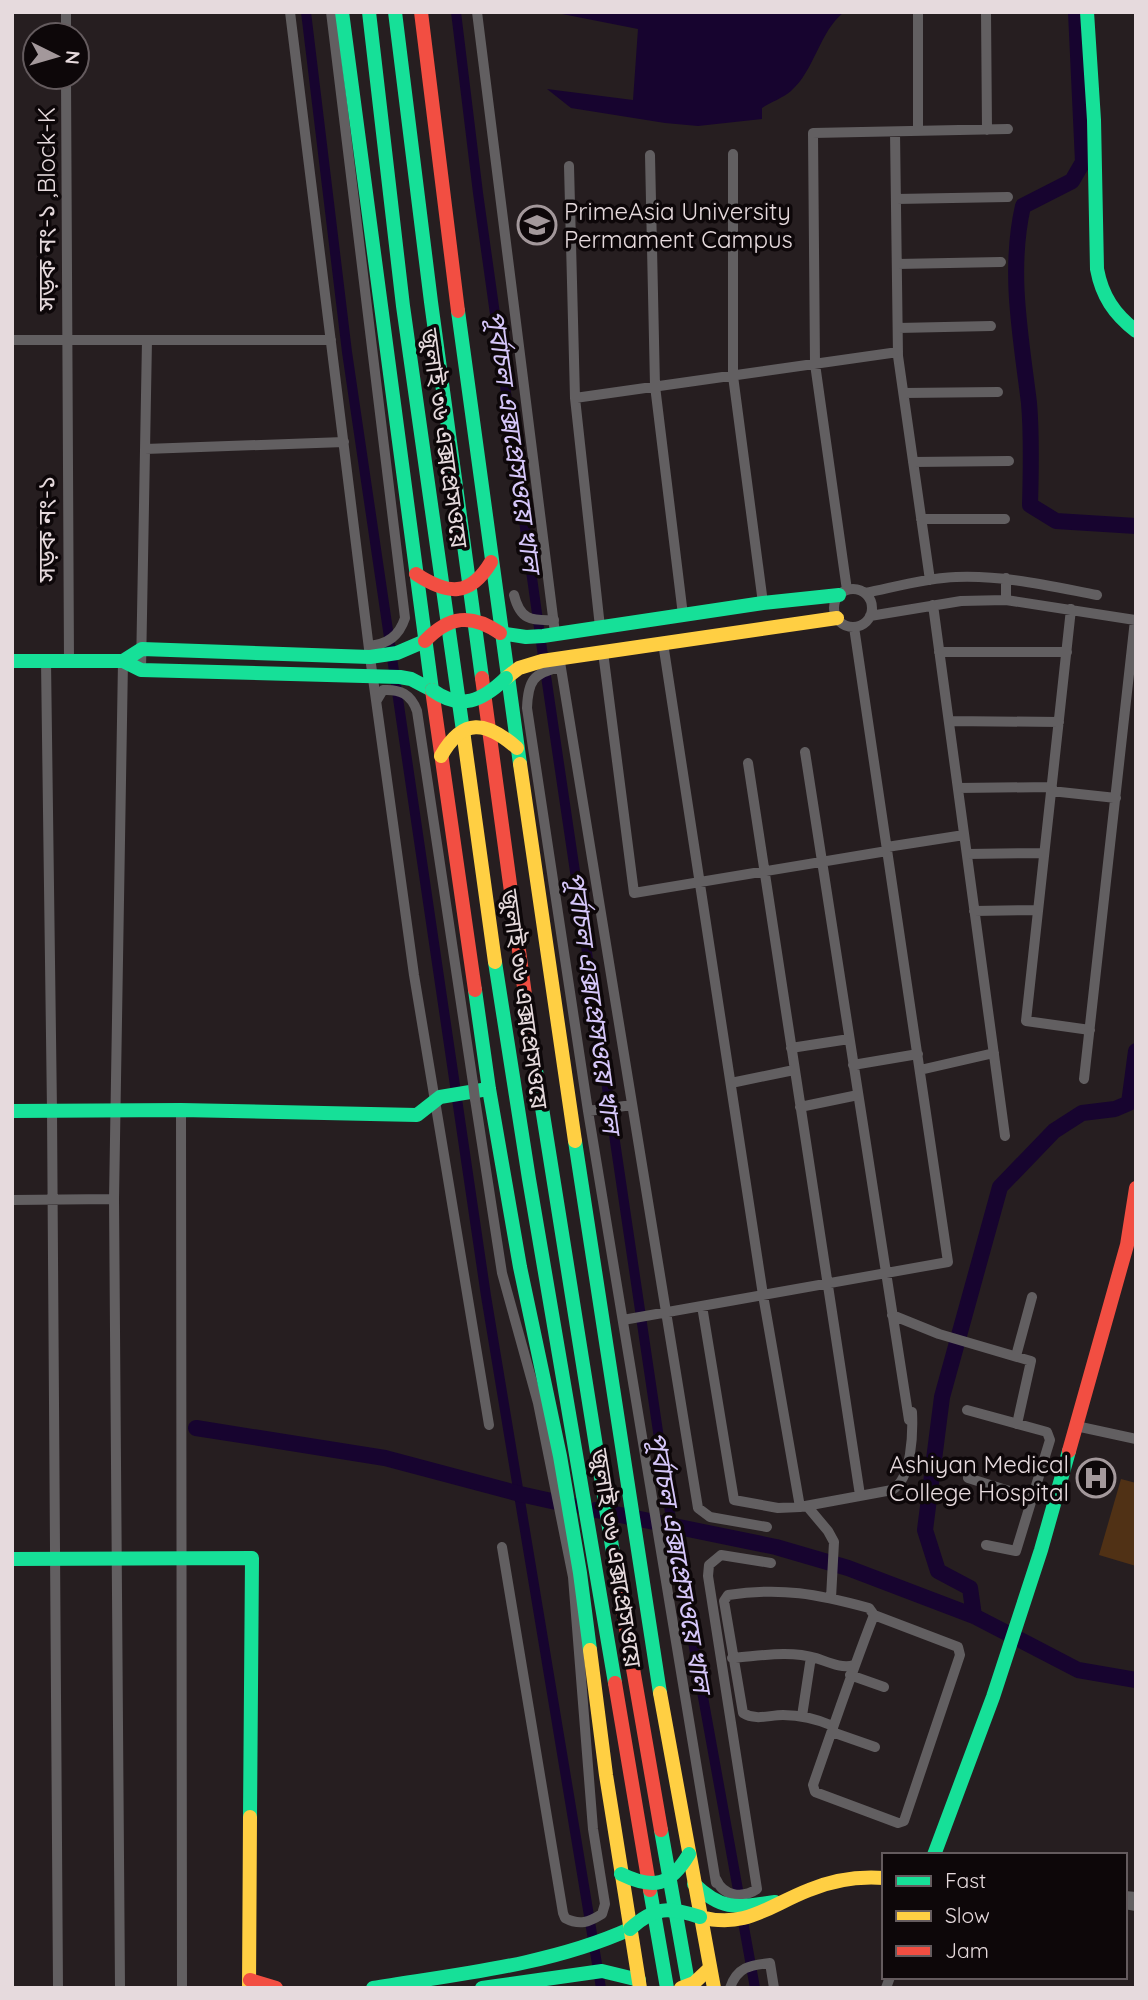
<svg xmlns="http://www.w3.org/2000/svg" width="1148" height="2000" viewBox="0 0 1148 2000" font-family="Quicksand,'Noto Sans Bengali',sans-serif">
  <rect width="100%" height="100%" fill="#261e20"/>
  <!-- green -->
  <path fill="#503115" d="M1121,1479l15,4v83l-37,-11z"/>
  <!-- water -->
  <path fill="#17042f" d="M552,12h292c-25,20 -29,58 -53,79 -8,7 -20,11 -29,17v11l-64,7 -33,-3 -94,-15 -24,-19 86,11 5,-71z"/>
  <g fill="none" stroke-linecap="round" stroke-linejoin="round">
    <!-- canal -->
    <path stroke="#17042f" stroke-width="10" d="M306,12l41,340 139,944 115,692
      M456,12l22,181 64,456 130,877 68,375
      M742,1916l13,72"/>
    <!-- river -->
    <path stroke="#17042f" stroke-width="16" d="M1076,12l7,150 -11,19 -49,25c-15,66 -2,131 6,197 3,34 2,68 1,102l26,16 80,5
      M196,1428l189,30 135,36 54,12
      M596,1510l180,37 72,21 126,48 104,54 58,10
      M974,1616l-4,-28 -32,-17 -13,-41 17,-133 58,-210 54,-56 28,-18 33,-4 14,-6 7,-52"/>
    <!-- street -->
    <path stroke="#625f61" stroke-width="10" d="M66,12v23
      M290,12l80,645 44,318 75,450
      M331,12l74,606c-6,18 -17,26 -36,28
      M477,12l78,621
      M918,12v119
      M986,12l1,118
      M66,77l3,584
      M895,132l3,224 32,224
      M733,154v222l30,227
      M650,155l5,231 28,229
      M569,166l6,232 25,229
      M896,199l112,-2
      M897,264l104,-2
      M898,328l93,-2
      M12,340h319
      M904,393l94,-1
      M575,398l323,-46
      M145,449l199,-7
      M913,462l96,-1
      M921,519h84
      M834 608a19 19 0 1 1 38 0a19 19 0 1 1-38 0Z
      M847,590l-32,-226 -2,-231 195,-4
      M865,593c30,-6 61,-15 91,-16 48,-2 94,9 141,18
      M1006,600v-22
      M933,605l72,531
      M1071,609l-45,412 64,9
      M870,616l91,-15 45,-1 129,20 -51,459
      M663,643l100,652 37,212
      M603,652l31,241 253,-42
      M939,652h128
      M46,661l6,450 6,877
      M560,662l138,846 12,9 57,10
      M560,667c-27,6 -32,14 -33,41l61,403 128,772
      M141,670l6,-330
      M377,700l6,-10c17,-1 28,4 34,21l56,372
      M949,721l110,1
      M805,752l104,668
      M748,763l112,732
      M958,788l94,-1
      M1051,791l65,7
      M887,847l77,-12
      M967,854l77,-1
      M974,911l64,-1
      M791,1048l58,-9
      M853,1065l65,-11
      M920,1070l74,-17
      M731,1083l63,-13
      M475,1099l27,174 36,130 35,174 20,252 12,75 -3,10c-13,8 -22,12 -37,4l-2,-5 -61,-366
      M800,1107l58,-12
      M181,1110l1,878
      M588,1111l44,-6
      M12,1200l102,-1
      M702,1306l32,194 44,8 22,-1 92,-17c20,-11 21,-57 20,-78
      M892,1315l47,19 92,27 -14,63
      M623,1320l325,-58 -94,-635
      M1016,1356l16,-59
      M967,1410l80,22 3,8 -34,111 -30,-6
      M1076,1426l60,13
      M968,1478l64,20
      M807,1506l21,25 6,11 -3,56
      M732,1658c28,-2 57,-8 84,0 12,4 26,11 38,7
      M850,1675l34,12
      M802,1716l9,-59
      M833,1726c-16,-7 -32,-11 -50,-11 -14,0 -27,6 -40,-2l-19,-112 4,-6c54,-8 89,-1 141,13l5,7 84,32 2,8 -56,166 -6,2 -83,-31 -2,-7c20,-57 39,-114 61,-170
      M832,1732l43,15
      M716,1879c7,17 26,20 41,10l-49,-313 1,-11 12,-10 50,8
      M1125,1896l11,1
      M1125,1904l11,2
      M120,1988l-6,-789 9,-538
      M730,1988c7,-21 20,-23 40,-25l4,25
      M886,1988l4,-11"/>
    <!-- fast -->
    <path stroke="#16e098" stroke-width="14" d="M342,12l90,678
      M369,12l34,294 61,432
      M395,12l36,290 51,376
      M1087,12l7,108 3,149c5,27 17,45 39,62
      M458,311l62,453
      M500,633l26,4 17,-1 220,-33 76,-8
      M12,661h111l18,9 259,7 11,2 21,11
      M123,661l19,-12 228,8 27,-4 28,-12
      M495,962l34,217 86,504
      M475,990l14,99 31,178 40,189 20,117 10,77
      M531,1039l83,520
      M12,1111l169,-1 236,5 23,-18 48,-8
      M575,1141l85,552
      M12,1559l240,-1 -2,259
      M661,1830l28,158
      M934,1855l59,-158 48,-147 28,-99
      M694,1884c29,28 44,23 81,18
      M650,1890l17,98
      M373,1988c86,-14 177,-23 257,-59
      M482,1988l120,-17 37,9"/>
    <!-- slow -->
    <path stroke="#ffcf43" stroke-width="14" d="M506,678l13,-10 23,-7 295,-43
      M464,738l31,224
      M520,764l55,377
      M590,1650l16,125 34,213
      M660,1693l54,295
      M700,1917c46,12 68,-11 109,-27 24,-10 49,-14 75,-12
      M249,1988l1,-171"/>
    <!-- jam -->
    <path stroke="#f24e42" stroke-width="14" d="M421,12l37,299
      M482,678l49,361
      M432,690l43,300
      M1069,1451l58,-206 9,-57
      M614,1559l47,271
      M615,1683l35,207
      M250,1980l26,8"/>
    <!-- street-bridge -->
    <path stroke="#625f61" stroke-width="10" d="M514,595c6,24 16,26 40,25
      M473,1083l2,16"/>
    <!-- fast-bridge -->
    <path stroke="#16e098" stroke-width="14" d="M432,690c29,21 50,11 74,-12
      M621,1874c33,16 49,12 68,-20
      M630,1929c25,-23 39,-22 70,-12"/>
    <!-- slow-bridge -->
    <path stroke="#ffcf43" stroke-width="14" d="M441,756c22,-39 45,-35 76,-8
      M681,1988l13,-5 16,-15"/>
    <!-- jam-bridge -->
    <path stroke="#f24e42" stroke-width="14" d="M416,574c32,21 54,23 75,-12
      M425,641c24,-25 46,-28 75,-8"/>
  </g>
  <!-- icons -->
  <defs>
    <symbol id="university-ring" viewBox="-11 -11 22 22"><circle r="9.5" fill="#0d0709" stroke="#a3989b" stroke-width="1.5"/><path d="M0-5L7-2L0 1L-7-2ZM-4 1L0 2.5L4 1V4Q0 6-4 4Z" fill="#a3989b"/></symbol>
    <symbol id="hospital-ring" viewBox="-11 -11 22 22"><circle r="9.5" fill="#0d0709" stroke="#a3989b" stroke-width="1.5"/><path d="M-5-5h3v3.5h4V-5h3V5h-3V1.5h-4V5h-3Z" fill="#a3989b"/></symbol>
  </defs>
  <g fill-rule="evenodd">
    <use href="#university-ring" x="515" y="203" width="44" height="44"/>
    <use href="#hospital-ring" x="1074" y="1456" width="44" height="44"/>
  </g>
  <g text-anchor="middle" dominant-baseline="central" stroke-width="7" stroke-linejoin="round" paint-order="stroke">
    <!-- street labels -->
    <g font-size="24" fill="#e6dadd" stroke="#0d0709">
      <text transform="translate(46 209) rotate(-90)">সড়ক নং-১ ,Block-K</text>
      <text transform="translate(445 438) rotate(82)">জুলাই ৩৬ এক্সপ্রেসওয়ে</text>
      <text transform="translate(46 529) rotate(-90)">সড়ক নং-১</text>
      <text transform="translate(525 999) rotate(82)">জুলাই ৩৬ এক্সপ্রেসওয়ে</text>
      <text transform="translate(617 1558) rotate(81)">জুলাই ৩৬ এক্সপ্রেসওয়ে</text>
    </g>
    <!-- poi labels -->
    <g font-size="24" fill="#e6dadd" stroke="#0d0709" text-anchor="start">
      <text x="564" y="211">PrimeAsia University<tspan x="564" dy="28">Permament Campus</tspan></text>
      <text x="1069" y="1464" text-anchor="end">Ashiyan Medical<tspan x="1069" dy="28">College Hospital</tspan></text>
    </g>
    <!-- water labels -->
    <g font-size="26" font-style="italic" fill="#d6c7fa" stroke="#0d0709">
      <text transform="translate(514 441) rotate(82)">পূর্বাচল এক্সপ্রেসওয়ে খাল</text>
      <text transform="translate(594 1002) rotate(82)">পূর্বাচল এক্সপ্রেসওয়ে খাল</text>
      <text transform="translate(680 1562) rotate(80)">পূর্বাচল এক্সপ্রেসওয়ে খাল</text>
    </g>
  </g>
  <!-- border -->
  <rect width="1148" height="2000" fill="none" stroke="#e6dadd" stroke-width="28"/>
  <!-- legend -->
  <rect x="882" y="1853" width="245" height="126" fill="#0d0709" stroke="#645b5e" stroke-width="2"/>
  <rect x="896" y="1876" width="35" height="10" fill="#16e098" stroke="#645b5e" stroke-width="2"/>
  <text x="945" y="1888" font-size="21" fill="#e6dadd">Fast</text>
  <rect x="896" y="1911" width="35" height="10" fill="#ffcf43" stroke="#645b5e" stroke-width="2"/>
  <text x="945" y="1923" font-size="21" fill="#e6dadd">Slow</text>
  <rect x="896" y="1946" width="35" height="10" fill="#f24e42" stroke="#645b5e" stroke-width="2"/>
  <text x="945" y="1958" font-size="21" fill="#e6dadd">Jam</text>
  <!-- north arrow -->
  <g transform="translate(56 56) rotate(95)"><circle r="33" fill="#0d0709" stroke="#645b5e" stroke-width="2"/>
  <path d="M0-5L12 26L0 18L-12 26Z" fill="#a3989b"/>
  <text y="-10" font-size="19" font-weight="bold" text-anchor="middle" fill="#e6dadd">N</text>
  </g>
</svg>
